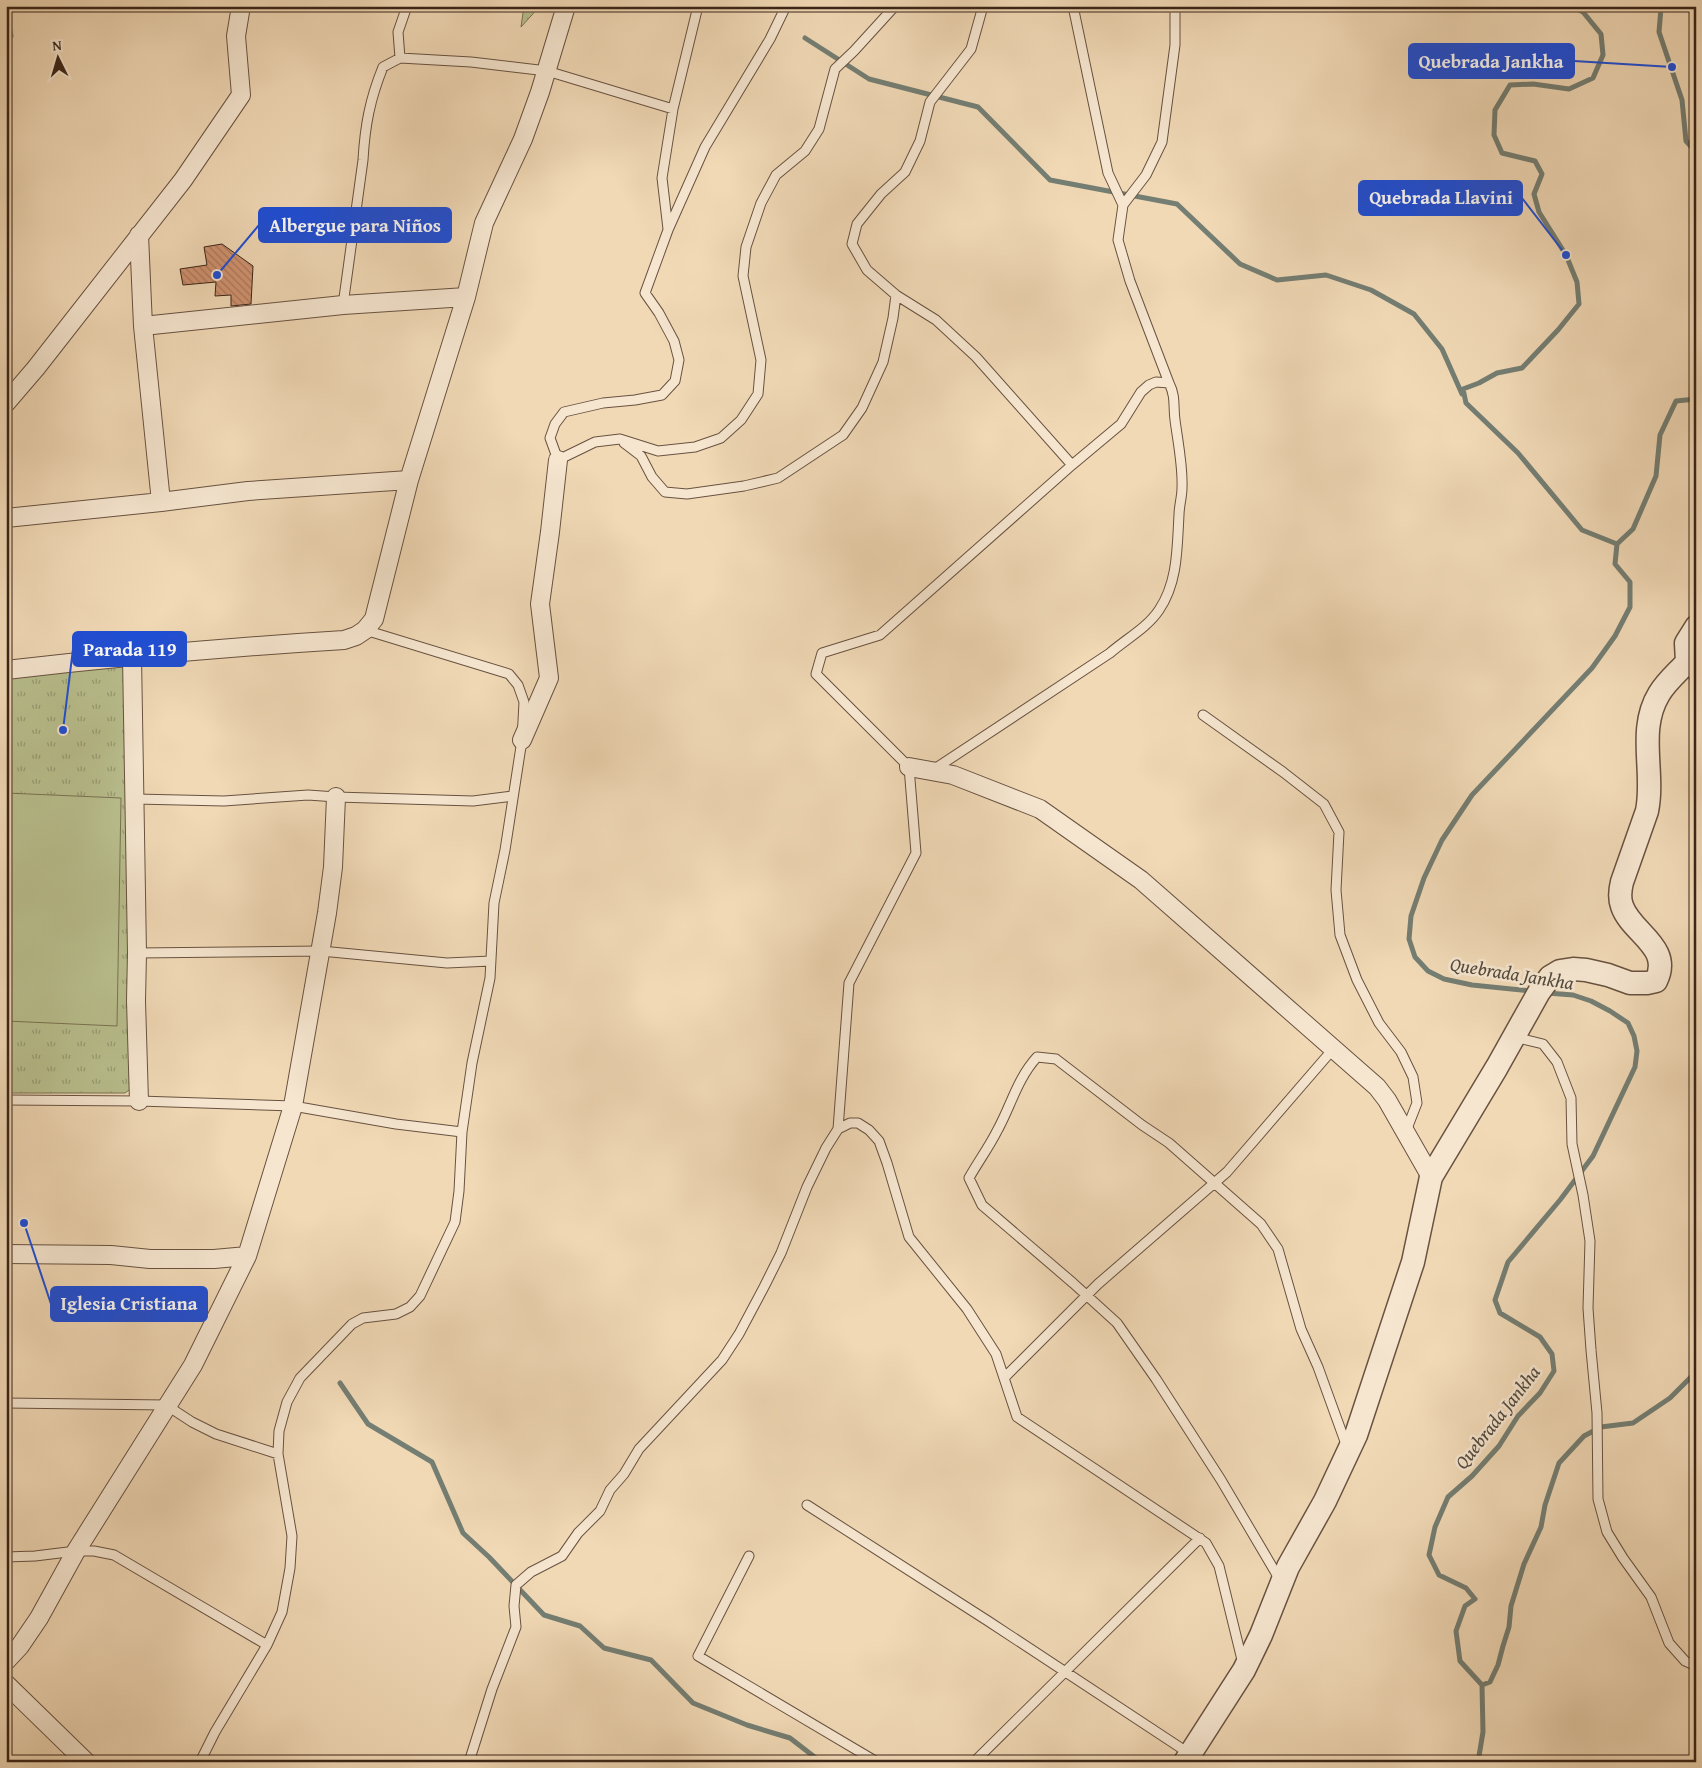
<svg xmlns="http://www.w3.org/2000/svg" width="1702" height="1768" viewBox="0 0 1702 1768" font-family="'Gentium Book Plus',serif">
  <defs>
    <pattern id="grass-tufts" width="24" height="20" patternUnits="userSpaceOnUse" patternTransform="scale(1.25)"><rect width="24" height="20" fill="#b9bf8e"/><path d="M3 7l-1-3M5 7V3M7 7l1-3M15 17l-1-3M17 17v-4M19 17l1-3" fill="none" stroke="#979b73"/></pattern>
    <pattern id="building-back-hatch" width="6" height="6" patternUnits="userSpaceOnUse" patternTransform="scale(1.25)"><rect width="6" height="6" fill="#d19371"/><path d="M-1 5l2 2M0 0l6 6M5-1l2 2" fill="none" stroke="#ab785c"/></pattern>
  </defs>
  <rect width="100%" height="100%" fill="#f1d9b6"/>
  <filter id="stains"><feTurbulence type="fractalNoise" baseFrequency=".004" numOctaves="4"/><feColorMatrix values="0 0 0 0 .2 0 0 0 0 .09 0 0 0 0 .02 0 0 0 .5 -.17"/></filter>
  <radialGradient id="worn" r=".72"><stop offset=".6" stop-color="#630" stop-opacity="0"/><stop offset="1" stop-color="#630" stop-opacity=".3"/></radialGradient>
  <!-- grass -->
  <path fill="url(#grass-tufts)" stroke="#7a7253" d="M524,6h16l-19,21z
    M118,663l7,4 7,421 -7,5h-119v-417z"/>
  <!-- pitch -->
  <path fill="#b9bf8e" stroke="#7a7253" d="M6,793l115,5 -4,228 -111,-5z"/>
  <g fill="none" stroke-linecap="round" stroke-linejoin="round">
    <!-- stream -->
    <path stroke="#747e73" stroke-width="5" d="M1571,6l12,6 18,22 2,21 -10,23 -24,11 -36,-5 -23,1 -15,25 -1,25 8,18 33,8 7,13 -8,20 5,18 27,43 11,27 2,22 -21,26 -36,38 -25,5 -18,10 -16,6 3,14 52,50 64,77 35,14
      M1663,6l-2,2 -2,24 23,68 4,41 10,11
      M6,7l5,29
      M805,38l64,41 109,28 72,73 127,24 63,60 37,16 49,-5 45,15 43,24 28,35 20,45
      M1531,991l-59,-6 -28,-6 -16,-8 -13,-14 -6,-18 2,-23 13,-38 18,-38 30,-45 120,-127 23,-32 15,-29v-25l-15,-18 2,-20 16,-15 23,-53 4,-41 16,-34 20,-2
      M340,1383l28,41 64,38 31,71 26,24 55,58 36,11 24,22 47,12 42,43 54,22 43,13 31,24
      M1482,1685l8,-3 8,-17 5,-19 6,-19 2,-21 13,-42 17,-37 4,-22 14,-42 25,-27 17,-9 32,-4 37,-25 26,-26
      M1478,1762l5,-30 -1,-47 -22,-24 -4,-30 9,-25 10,-7 -9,-11 -27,-13 -10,-20 6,-28 13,-30 24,-21 27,-30 19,-30 22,-23 14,-22 -2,-17 -12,-17 -40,-24 -5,-13 13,-38 52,-62 33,-44 42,-89 2,-16 -3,-15 -6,-13 -18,-12 -19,-10 -18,-6 -26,-2"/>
  </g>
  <!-- building -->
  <path fill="url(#building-back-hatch)" stroke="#3a2518" d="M222,244l31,22 -2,38 -20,2v-11l-16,1 1,-14 -33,3 -3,-16 27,-4 -3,-18z"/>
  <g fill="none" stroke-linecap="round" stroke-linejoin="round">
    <defs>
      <path id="service" d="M786,6l-16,33 -65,108 -37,83 -23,63 14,20 15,28 5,19 -4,21 -13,14 -27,5 -32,3 -39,9 -9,12 -5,14 8,22 37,-18 25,-3 38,12 37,-4 26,-9 20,-18 17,-26 3,-34 -18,-84 3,-29 15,-44 15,-28 29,-24 14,-22 16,-60 19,-18 41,-45
        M983,6l-12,43 -41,53 -10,39 -15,31 -24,22 -24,30 -5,20 15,26 29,25 40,25 40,37 96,108
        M1073,6l35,167 15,32
        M400,58l-2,-26 9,-26
        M668,229l-6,-51 11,-69 25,-103
        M343,305l20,-145c2,-35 7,-61 20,-93l17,-9 71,4 76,9 126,38
        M1169,383l-39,-102 -12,-41 5,-35 23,-30 16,-33 13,-97v-39
        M624,443l17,13 11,21 13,15 22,2 57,-8 34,-8 65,-43 19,-27 21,-46 10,-44 3,-23
        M1687,662l9,19
        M1203,715l80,57 41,32 15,28 -3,58 4,45 17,45 22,43 22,29 12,25 4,26 -11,28
        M135,799l89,2 84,-6 28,2 137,4 40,-5
        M137,953l184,-2 126,12 44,-2
        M1514,1037l29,7 14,18 14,36 1,46 11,51 7,46 -2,67 3,42 6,63 1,86 9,33 16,26 28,39 18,46 16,18 11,5
        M6,1100l133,1 154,5 103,18 66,8
        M838,1129l11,-146 67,-130 -7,-86 -93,-93 6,-21 58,-18 192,-170 49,-41 20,-32 8,-7 7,-3 13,1c7,14 4,23 6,37 3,23 8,46 7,68 0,9 -3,18 -3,27 -2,33 -1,67 -20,95 -12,18 -33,29 -49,43l-177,117
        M1004,1378l94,-94 129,-112 107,-124
        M6,1403l160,2 26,17 24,12 62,20
        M807,1505l181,116 202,133
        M749,1556l-51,100 179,106
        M6,1557l29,-1 41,-5h18l20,4 153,90
        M1280,1580l-59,-100 -65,-101 -39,-56 -44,-40 -91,-78 -13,-27c9,-16 20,-31 28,-47 14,-25 20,-52 40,-74l19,2 86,66 27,18 92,81 17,25 23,80 17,38 29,80
        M200,1762l15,-30 52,-87 15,-33 8,-44 2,-32 -14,-82 1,-23 8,-29 13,-24 52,-54 11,-6 33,-4 14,-7 10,-11 35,-74 4,-31 3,-59 10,-69 18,-85 4,-75 11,-53 17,-110 2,-38 -6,-17 -9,-11 -144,-44
        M469,1762l23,-73 24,-62 -2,-21 2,-21 15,-13 31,-16 16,-23 22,-22 10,-21 14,-16 15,-25 83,-89 17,-26 25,-47 17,-34 26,-66 19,-39 12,-19 12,-6h8l11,7 10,11 8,22 22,74 58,72 29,45 21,63 189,126 13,23 24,98
        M974,1762l226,-224"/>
      <path id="minor" d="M139,235l4,91 18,176
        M143,326l200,-21 123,-8
        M6,403l30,-35 147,-188 58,-85 -5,-59 5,-30
        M6,518l155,-16 87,-11 161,-11
        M132,656l5,297 -1,48 3,100
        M6,670c113,-13 225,-23 338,-30l12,-4 9,-6 9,-11 35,-139 57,-183 18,-74 39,-84 17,-47 26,-86
        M522,740l27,-62 -9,-74 10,-72 8,-72
        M909,767l44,8 87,34 101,71 236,207 10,13 44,77
        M6,1254l105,1 39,4h64l33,-3
        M6,1661l14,-15 19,-28 37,-67 117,-186 54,-109 46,-150 34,-193 6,-46 3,-70
        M6,1684l80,78"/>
      <path id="tertiary" d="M1185,1762l59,-92 17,-35 27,-68 37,-66 31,-66 57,-173 18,-85 66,-110 42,-75 11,-15 10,-6 13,-2 13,1 22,5 22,8h17l9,-2c17,-34 -25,-48 -34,-75 -3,-8 -2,-16 0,-24l25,-71c8,-39 -10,-81 12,-117 7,-12 19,-22 28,-32l-1,-19 10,-16"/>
    </defs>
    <!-- service casing -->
    <use href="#service" stroke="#685240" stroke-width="11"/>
    <!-- minor casing -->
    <use href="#minor" stroke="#685240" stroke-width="20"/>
    <!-- tertiary casing -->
    <use href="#tertiary" stroke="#685240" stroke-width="25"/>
    <!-- service -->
    <use href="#service" stroke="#f6e6d0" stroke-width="9"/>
    <!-- minor -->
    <use href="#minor" stroke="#f6e6d0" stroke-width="18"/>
    <!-- tertiary -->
    <use href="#tertiary" stroke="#f6e6d0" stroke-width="22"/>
  </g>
  <g text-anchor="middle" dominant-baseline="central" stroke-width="5" stroke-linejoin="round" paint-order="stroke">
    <!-- water labels -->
    <g font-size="19" font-style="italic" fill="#524a3e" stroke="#f6e6d0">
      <text transform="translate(1512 973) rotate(9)">Quebrada Jankha</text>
      <text transform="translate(1497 1417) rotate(-52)">Quebrada Jankha</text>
    </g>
  </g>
  <!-- callouts -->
  <path fill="none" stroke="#1d4ed8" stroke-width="2" d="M1672 67L1574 61M1566 255L1522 198M217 275L259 225M63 730L73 649M24 1223L51 1304"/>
  <g fill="#1d4ed8" stroke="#f6e6d0" stroke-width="2">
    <circle cx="1672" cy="67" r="5"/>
    <circle cx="1566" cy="255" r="5"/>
    <circle cx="217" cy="275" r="5"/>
    <circle cx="63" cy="730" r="5"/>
    <circle cx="24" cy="1223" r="5"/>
  </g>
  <g fill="#1d4ed8" stroke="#1d4ed8" stroke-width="2">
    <rect x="1409" y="44" width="165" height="34" rx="5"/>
    <rect x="1359" y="181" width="163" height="34" rx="5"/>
    <rect x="259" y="208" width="192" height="34" rx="5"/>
    <rect x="73" y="632" width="113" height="34" rx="5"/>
    <rect x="51" y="1287" width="156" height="34" rx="5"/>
  </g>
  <g font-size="19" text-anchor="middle" font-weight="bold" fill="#fff">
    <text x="1491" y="68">Quebrada Jankha</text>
    <text x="1441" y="204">Quebrada Llavini</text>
    <text x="355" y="232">Albergue para Niños</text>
    <text x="130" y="656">Parada 119</text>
    <text x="129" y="1310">Iglesia Cristiana</text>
  </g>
  <!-- margin -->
  <rect width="1702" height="1768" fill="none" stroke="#f1d9b6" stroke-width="25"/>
  <rect x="8" y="8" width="1687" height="1753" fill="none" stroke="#3a2518" stroke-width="2.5"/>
  <rect x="12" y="12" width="1677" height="1743" fill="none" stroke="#3a2518"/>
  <!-- north arrow -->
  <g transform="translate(58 58) rotate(355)" stroke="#f6e6d0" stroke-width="4" paint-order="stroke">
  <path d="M0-4L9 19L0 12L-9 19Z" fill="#3a2518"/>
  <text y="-8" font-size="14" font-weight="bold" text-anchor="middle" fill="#3a2518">N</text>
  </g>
  <rect width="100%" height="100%" filter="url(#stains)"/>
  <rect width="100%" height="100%" fill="url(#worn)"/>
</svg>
